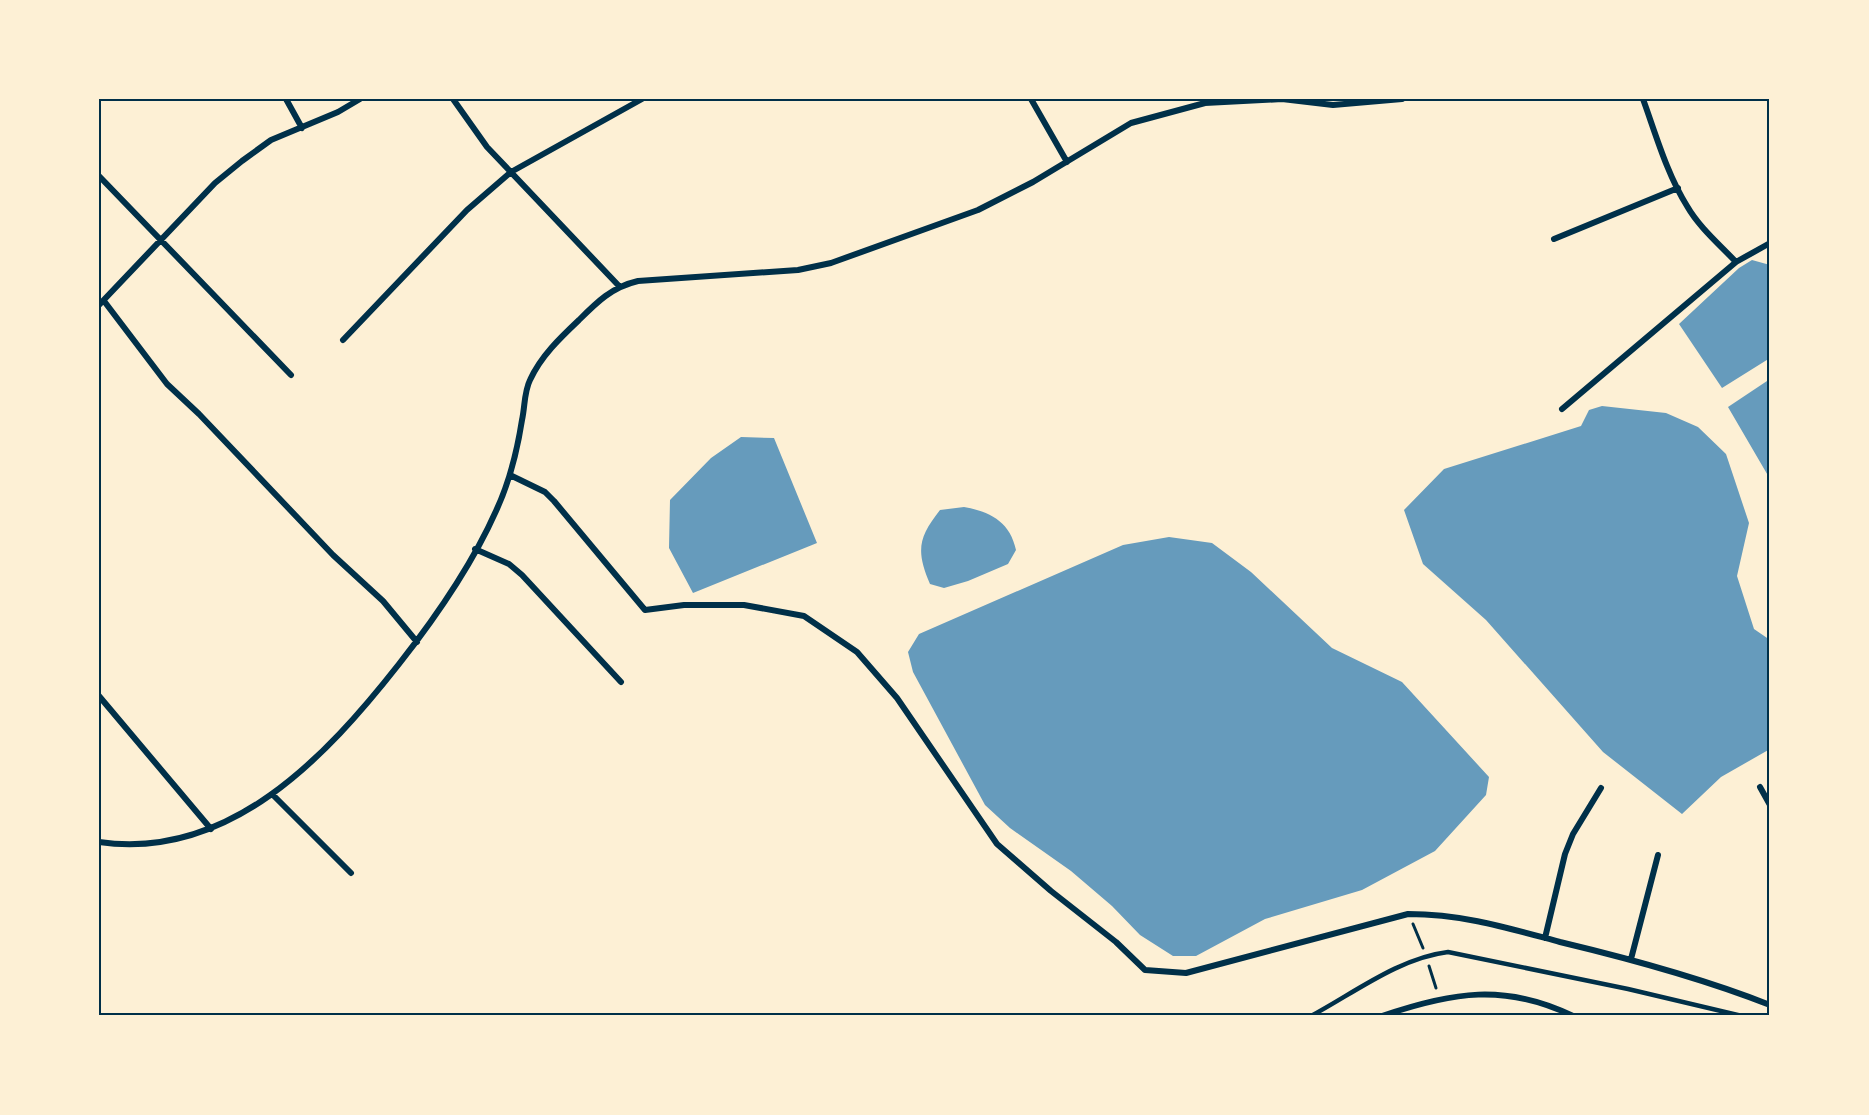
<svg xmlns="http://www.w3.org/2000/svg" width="1869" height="1115" viewBox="0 0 1869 1115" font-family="'Nunito Sans',sans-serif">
  <rect width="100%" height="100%" fill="#fdf0d5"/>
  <!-- water -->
  <path fill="#669bbc" d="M1752,260l18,5v93l-48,30 -43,-64 60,-56z
    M1770,379v100l-42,-72z
    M1602,406l64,7 32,14 28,27 23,69 -12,53 17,53 16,11v109l-49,28 -39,37 -79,-62 -117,-132 -63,-56 -19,-54 40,-41 137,-43 8,-16z
    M741,437l33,1 43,105 -124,50 -24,-45 1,-48 41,-42z
    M964,507c27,5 46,15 52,43l-8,14 -40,17 -24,7 -14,-4c-14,-33 -12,-46 10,-74z
    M1169,537l43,6 39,29 81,76 70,34 87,95 -3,18 -51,56 -73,39 -97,29 -69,37h-23l-33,-21 -28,-29 -41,-35 -61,-43 -25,-23 -72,-133 -5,-20 11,-18 204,-89z"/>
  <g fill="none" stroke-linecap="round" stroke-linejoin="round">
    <!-- path -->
    <path stroke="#003049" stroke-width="3" d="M1413,924l10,24
      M1429,966l7,22"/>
    <!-- service -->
    <path stroke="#003049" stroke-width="4.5" d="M1311,1016c43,-23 88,-58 137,-64l180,37 114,27"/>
    <!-- minor -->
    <path stroke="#003049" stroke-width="6" d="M286,99l16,29
      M453,99l34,48 132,139
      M1031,99l36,63
      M1643,99c13,36 24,75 44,107 12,21 32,38 49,56
      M99,176l192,199
      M1554,239l124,-51
      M104,301l63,83 32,30 134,141 50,46 34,41
      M99,305l116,-122 27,-22 29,-21 67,-28 22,-13
      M343,340l124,-130 44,-38 131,-73
      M1562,409l174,-147 34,-19
      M512,476l33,16 9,9 91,109 39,-5h60l60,11 53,36 40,46 100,146 54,47 65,51 29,28 41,3 222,-59c55,0 100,14 152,28 71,17 142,36 210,63
      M475,549l34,15 13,11 99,107
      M99,696l112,133
      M1760,787l10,18
      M272,794l79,79
      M99,842c130,19 227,-85 300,-178 37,-47 73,-99 97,-153 14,-30 21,-59 26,-91 3,-13 2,-28 8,-40 11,-24 30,-42 49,-60 18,-18 33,-33 59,-39l160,-11 33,-7 147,-53 55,-28 98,-59 74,-20 77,-4 51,6 69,-6
      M1545,938l20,-84 8,-20 28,-46
      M1631,959l27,-104
      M1382,1016c70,-24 123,-33 191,0
      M1573,1016h18"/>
  </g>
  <!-- border -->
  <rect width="1869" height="1115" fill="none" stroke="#fdf0d5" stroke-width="201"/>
  <rect x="100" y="100" width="1668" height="914" fill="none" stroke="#003049" stroke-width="2"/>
</svg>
